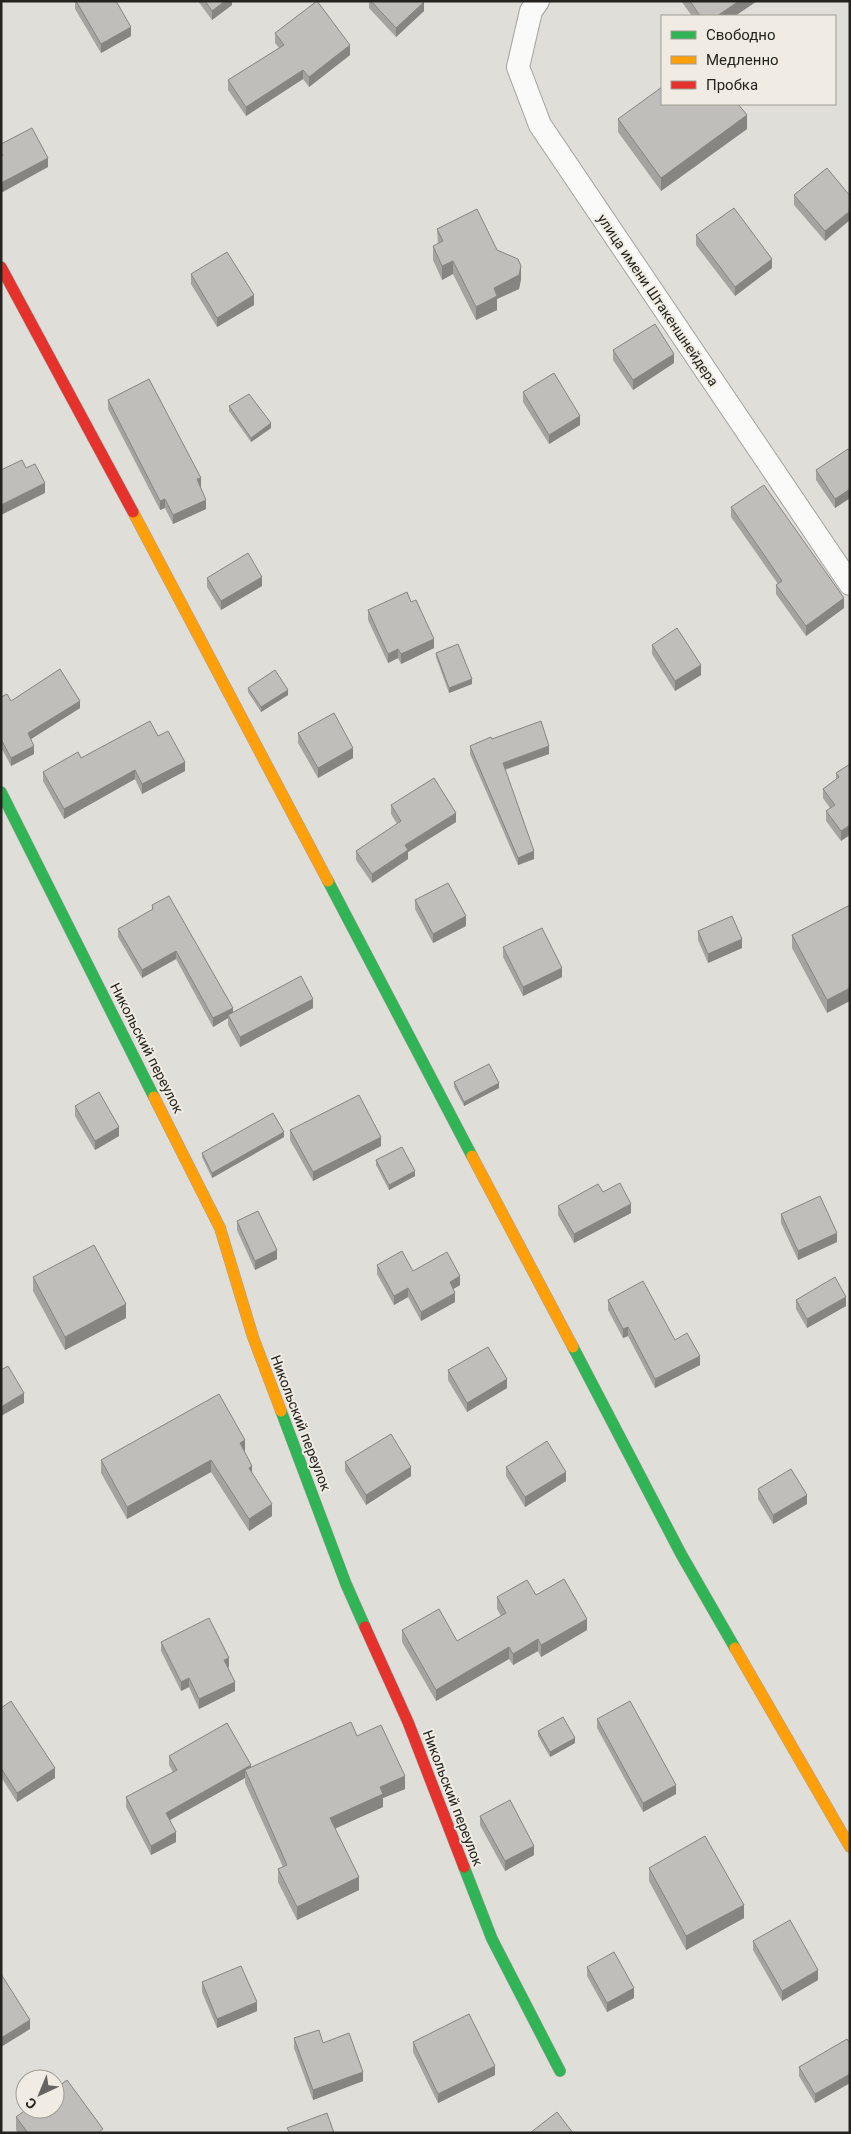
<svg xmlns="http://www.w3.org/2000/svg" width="851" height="2134" viewBox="0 0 851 2134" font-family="Roboto,sans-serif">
  <rect width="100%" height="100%" fill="#e0ded9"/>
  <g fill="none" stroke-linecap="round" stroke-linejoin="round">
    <defs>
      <path id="street" d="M538,1l-7,10 -13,56 22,58 310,459"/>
      <path id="fast" d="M1,792l153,305
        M328,881l144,275
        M573,1347l108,207 54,94
        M281,1411l65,173 19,43
        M464,1867l28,72 68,132"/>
      <path id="slow" d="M133,512l195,369
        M154,1097l66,131 33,109 28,74
        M472,1156l101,191
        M735,1648l115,199"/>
      <path id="jam" d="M1,267l132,245
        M365,1627l43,95 56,145"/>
    </defs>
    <!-- street casing -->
    <use href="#street" stroke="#a3a29e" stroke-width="24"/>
    <!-- fast casing -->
    <use href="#fast" stroke="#a3a29e" stroke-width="12"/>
    <!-- slow casing -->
    <use href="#slow" stroke="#a3a29e" stroke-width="12"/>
    <!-- jam casing -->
    <use href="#jam" stroke="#a3a29e" stroke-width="12"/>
    <!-- street -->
    <use href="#street" stroke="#fafaf9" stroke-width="22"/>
    <!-- fast -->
    <use href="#fast" stroke="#30b455" stroke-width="11"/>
    <!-- slow -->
    <use href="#slow" stroke="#ff9f0a" stroke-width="11"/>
    <!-- jam -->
    <use href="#jam" stroke="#e5322d" stroke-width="11"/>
  </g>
  <!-- wall -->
  <path fill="#a4a3a0" d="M75,1h41l15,35 -30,17 -26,-44z
    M198,1h34v4l-20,15z
    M369,1h55v10l-28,26 -27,-29z
    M681,1h76l-22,15h-43z
    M275,33l75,22 -41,32 -6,-8 -57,37 -18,-26v-10l51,-32 -4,-5z
    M618,119l129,10 -86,62 -43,-59z
    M827,168l-2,73 -31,-36v-10z
    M437,229l60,21 24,29 -2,10 -22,10v11l-21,10 -23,-46 -11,6 -9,-20v-14l5,-2z
    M696,235l76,33 -37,28 -39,-51z
    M191,274l63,31 -37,22 -26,-43z
    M613,350l61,13 -41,27 -20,-30z
    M523,392l57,33 -31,19 -26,-42z
    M108,400l93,87h-1l6,22 -33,15 -8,-16 -5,2 -52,-101z
    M229,406l42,22 -20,14 -22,-31z
    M850,452v46l-15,10 -19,-28v-10z
    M731,507l113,101 -38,28 -30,-42v-9l2,-1 -47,-67z
    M207,578l55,8 -41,24 -14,-23z
    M368,610l66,38 -33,16 -3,-6 -10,5 -20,-43z
    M652,645l49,30 -26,16 -23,-37z
    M436,653l36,31 -23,9 -13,-36z
    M248,688l40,7 -27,17 -13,-20z
    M1,697l10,4 69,7 -49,31 3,15 -23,12 -10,-19z
    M298,733l55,25 -35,20 -20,-35z
    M158,736l27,35 -43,23 -7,-15 -71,40 -21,-38v-9l38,-14z
    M492,739l57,15 -44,16 29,89 -16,6 -48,-111v-8z
    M850,764l-9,77 -15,-20v-10l4,-3 -7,-10v-9l13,-10v-6z
    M391,805l65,17 -48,30v7l-36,24 -16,-23v-9l41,-27 -6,-10z
    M415,900l51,26 -33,17 -18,-34z
    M152,905l81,108 80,-5 -73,39 -12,-22v-7l-15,9 -37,-68 -34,19 -24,-41v-8l34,-19z
    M850,905l-23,108 -35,-65v-13z
    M698,931l44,17 -34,15 -10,-23z
    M503,947l59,30 -39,19 -20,-39z
    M454,1082l45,6 -35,18 -10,-19z
    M75,1106l44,30 -24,14 -20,-34z
    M290,1130l91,16 -68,35 -23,-41z
    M284,1137l-72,41 -10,-21v-4z
    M376,1160l39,16 -26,14 -13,-25z
    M603,1192l28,21 -57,30 -16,-28v-9z
    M781,1214l56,28 -39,18 -17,-37z
    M237,1221l40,38 -22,11 -18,-40z
    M377,1265l36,6 47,14 -7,4 2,13 -34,19 -13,-24 -14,8 -17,-31z
    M33,1277l93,41 -61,32 -32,-59z
    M608,1300l92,65 -45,23 -27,-52 -5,2 -15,-28z
    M796,1300l50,6 -39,22 -11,-19z
    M448,1370l59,18 -40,24 -19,-32z
    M245,1452l7,22 20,42 -23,15 -38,-59 -84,47 -26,-46v-13z
    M345,1462l66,14 -45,29 -21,-34z
    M506,1467l60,14 -41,26 -19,-31z
    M758,1489l49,15 -34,20 -15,-25z
    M536,1595l51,35 -46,27 -3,-6 -25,14 -4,-6 -73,42 -34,-59v-12l55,11 44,-25 -4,-7v-12z
    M161,1642l68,25 -1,1 7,23 -36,18 -10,-22 -8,4 -20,-40z
    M1,1708l54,70 -38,24 -16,-25z
    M597,1719l79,75 -33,18 -46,-84z
    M538,1731l37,12 -25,14 -12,-21z
    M357,1736l48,53 -22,9v9l-48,21 24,62 -62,30 -19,-38v-13l5,-2 -38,-84v-5l-75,42 6,22 -25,13 -25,-48v-10l47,-25 -4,-7v-9l82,11z
    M480,1816l54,39 -29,16 -25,-46z
    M649,1868l95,50 -58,32 -37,-69z
    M753,1941l65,39 -36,21 -29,-51z
    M587,1967l47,31 -27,14 -20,-36z
    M202,1982l55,29 -40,17 -15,-36z
    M294,2038l69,43 -50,19 -19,-52z
    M413,2042l82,33 -57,28 -25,-51z
    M850,2044v39l-35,20 -16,-27v-9z
    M16,2117l87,16h-85l-2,-3z"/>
  <!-- shaded-wall -->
  <path fill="#868582" d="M225,1h7v4l-20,15v-9z
    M739,1h18l-22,15h-18z
    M424,2v9l-28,26v-9z
    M131,27v9l-30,17v-9z
    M350,45v10l-41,32v-10z
    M303,70v9l-57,37v-9z
    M747,115v14l-86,62v-13z
    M48,158v9l-47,26v-10z
    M850,211v9l-25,21v-10z
    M772,259v9l-37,28v-9z
    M453,261v13l-11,6v-14z
    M521,266v13l-2,10 -22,10v11l-21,10v-13l18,-19z
    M254,295v10l-37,22v-9z
    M674,354v9l-41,27v-10z
    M580,416v9l-31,19v-9z
    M271,423v5l-20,14v-4z
    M201,478v9l-4,1v-9z
    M45,483v10l-44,22v-10z
    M850,489v9l-15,10v-9z
    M165,499v9l-5,2v-9z
    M206,500v9l-33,15v-9z
    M262,577v9l-41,24v-9z
    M844,598v10l-38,28v-10z
    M434,639v9l-33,16v-10z
    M398,649v9l-10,5v-9z
    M701,665v10l-26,16v-10z
    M472,679v5l-23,9v-5z
    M288,690v5l-27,17v-5z
    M80,701v7l-52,33v-8z
    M34,746v8l-23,12v-8z
    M549,746v8l-46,16v-7z
    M353,748v10l-35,20v-10z
    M185,762v9l-43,23v-10z
    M135,770v9l-71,40v-10z
    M456,813v9l-48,30v7l-36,24v-9l33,-29z
    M850,825v10l-9,6v-10z
    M534,851v8l-16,6v-7z
    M466,916v10l-33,17v-9z
    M742,939v9l-34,15v-9z
    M176,951v8l-34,19v-8z
    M562,968v9l-39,19v-9z
    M850,988v13l-23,12v-13z
    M313,999v9l-73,39v-10z
    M233,1008v8l-5,-1v3l-15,9v-9z
    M499,1083v5l-35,18v-4z
    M119,1127v9l-24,14v-9z
    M284,1132v5l-72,41v-5z
    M381,1137v9l-68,35v-9z
    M415,1171v5l-26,14v-5z
    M631,1204v9l-57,30v-9z
    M837,1233v9l-39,18v-9z
    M277,1250v9l-22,11v-9z
    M460,1276v9l-10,6v-9z
    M408,1288v9l-14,8v-9z
    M455,1293v9l-34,19v-9z
    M846,1297v9l-39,22v-9z
    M126,1304v14l-61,32v-13z
    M628,1327v9l-5,2v-9z
    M700,1356v9l-45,23v-9z
    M507,1379v9l-40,24v-9z
    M24,1393v10l-23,13v-9z
    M245,1440v13l-5,-10z
    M211,1460v12l-84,47v-12z
    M252,1466v12l-3,-10z
    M411,1467v9l-45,29v-10z
    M566,1472v9l-41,26v-10z
    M807,1495v9l-34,20v-9z
    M272,1504v12l-23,15v-12z
    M587,1619v11l-46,27v-12z
    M538,1639v12l-25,14v-11z
    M509,1647v12l-73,42v-11z
    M229,1658v9l-5,3v-10z
    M189,1678v9l-8,4v-9z
    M235,1682v9l-36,18v-10z
    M575,1738v5l-25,14v-5z
    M251,1765v10l-6,-5v8l-79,44v-9z
    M55,1768v10l-38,24v-9z
    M405,1776v13l-22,9v9l-53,24v-13l50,-31z
    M676,1785v9l-33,18v-9z
    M176,1832v10l-25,13v-9z
    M534,1846v9l-29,16v-10z
    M359,1877v13l-62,30v-13z
    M744,1905v13l-58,32v-14z
    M818,1970v10l-36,21v-10z
    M634,1988v10l-27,14v-9z
    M257,2002v9l-40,17v-9z
    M30,2020v9l-29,18v-9z
    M495,2066v9l-57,28v-9z
    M363,2072v9l-50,19v-10z
    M850,2074v9l-35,20v-9z"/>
  <!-- building -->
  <path fill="#bfbeba" stroke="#868582" d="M76,1h40l15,26 -30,17z
    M205,1h20l-13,10z
    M317,1l33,44 -41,32 -6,-7 -57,37 -18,-27 56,-35 -9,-12z
    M371,1h53v1l-28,26z
    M690,1h49l-22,15h-17z
    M662,87v17h76l9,11 -86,63 -43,-59z
    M32,128l16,30 -47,25v-27l2,-1 -2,-2v-9z
    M827,168l23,28v15l-25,20 -31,-36z
    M734,208l38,51 -37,28 -39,-52z
    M477,209l20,41 21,9 3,7 -2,9 -25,13 3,8 -21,11 -23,-46 -11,5 -9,-20 10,-5 -6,-12z
    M227,252l27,43 -37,23 -26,-44z
    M655,324l19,30 -41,26 -20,-30z
    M554,373l26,43 -31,19 -26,-43z
    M149,379l52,99 -4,1 9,21 -33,15 -8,-16 -5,2 -52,-101z
    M249,394l22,29 -20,15 -22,-32z
    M848,449l2,3v37l-15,10 -19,-29z
    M22,460l4,8 9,-4 10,19 -44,22v-35z
    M764,485l80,113 -38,28 -30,-41 6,-4 -51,-74z
    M248,553l14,24 -41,24 -14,-23z
    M407,592l4,10 5,-2 18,39 -33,15 -3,-5 -10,5 -20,-44z
    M677,628l24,37 -26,16 -23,-36z
    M458,644l14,35 -23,9 -13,-35z
    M60,669l20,32 -52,32 6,13 -23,12 -10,-19v-42l6,-3 4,7z
    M275,670l13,20 -27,17 -13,-19z
    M334,713l19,35 -35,20 -20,-35z
    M150,721l8,15 10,-5 17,31 -43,22 -7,-14 -71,39 -21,-37 35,-20 3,6z
    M541,721l8,25 -46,17 31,88 -16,7 -48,-112 21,-9 1,2z
    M850,764v61l-9,6 -15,-20 9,-6 -12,-16 16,-12 -3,-4z
    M434,778l22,35 -51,32 3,5 -36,24 -16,-23 45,-30 -10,-16z
    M448,883l18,33 -33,18 -18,-34z
    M169,896l64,112 -20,10 -37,-67 -34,19 -24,-41 35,-20 -1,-4z
    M850,905v83l-23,12 -35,-65z
    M732,916l10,23 -34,15 -10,-23z
    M542,928l20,40 -39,19 -20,-40z
    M301,976l12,23 -73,38 -12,-22z
    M489,1064l10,19 -35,19 -10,-20z
    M99,1092l20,35 -24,14 -20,-35z
    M359,1095l22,42 -68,35 -23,-42z
    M273,1113l11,19 -72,41 -10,-20z
    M402,1147l13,24 -26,14 -13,-25z
    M620,1183l11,21 -57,30 -16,-28 40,-22 5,8z
    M820,1196l17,37 -39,18 -17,-37z
    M258,1211l19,39 -22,11 -18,-40z
    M94,1245l32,59 -61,33 -32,-60z
    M402,1251l11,20 34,-19 13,24 -10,6 5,11 -34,19 -13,-24 -14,8 -17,-31z
    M835,1277l11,20 -39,22 -11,-19z
    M643,1281l32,59 12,-7 13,23 -45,23 -27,-52 -5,2 -15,-29z
    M488,1347l19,32 -40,24 -19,-33z
    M8,1366l16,27 -23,14v-37z
    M219,1394l26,46 -5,3 12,23 -3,2 23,36 -23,15 -38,-59 -84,47 -26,-47z
    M391,1434l20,33 -45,28 -21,-33z
    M547,1441l19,31 -41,25 -19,-30z
    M791,1469l16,26 -34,20 -15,-26z
    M564,1579l23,40 -46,26 -3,-6 -25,15 -4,-7 -73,43 -34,-60 37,-21 18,32 49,-28 -9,-16 30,-17 9,15z
    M209,1618l20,40 -5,2 11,22 -36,17 -10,-21 -8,4 -20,-40z
    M11,1701l44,67 -38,25 -16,-25v-60z
    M630,1701l46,84 -33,18 -46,-84z
    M563,1717l12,21 -25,14 -12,-21z
    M351,1722l6,14 24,-11 24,51 -25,11 3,7 -53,24 29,59 -62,30 -19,-38 9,-4 -42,-95z
    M227,1723l24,42 -85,48 10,19 -25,14 -25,-49 51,-27 -8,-14z
    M510,1800l24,46 -29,15 -25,-45z
    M705,1836l39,69 -58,31 -37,-68z
    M790,1920l28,50 -36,21 -29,-50z
    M614,1952l20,36 -27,15 -20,-36z
    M241,1966l16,36 -40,17 -15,-37z
    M1,1974l29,46 -29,18z
    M469,2014l26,52 -57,28 -25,-52z
    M319,2030l4,13 26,-10 14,39 -50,18 -19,-52z
    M847,2039l3,5v30l-35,20 -16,-27z
    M67,2080l36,49 -5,4h-70l-12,-16 11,-8h28v-20z
    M557,2112l16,21h-43z
    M327,2113l7,20h-44l-3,-5z"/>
  <g text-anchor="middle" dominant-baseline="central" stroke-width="4" stroke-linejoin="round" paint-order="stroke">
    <!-- street labels -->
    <g font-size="14" fill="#24231f" stroke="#f0ece3">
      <text transform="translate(658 300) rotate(56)">улица имени Штакеншнейдера</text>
      <text transform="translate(147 1048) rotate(63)">Никольский переулок</text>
      <text transform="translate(301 1423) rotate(69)">Никольский переулок</text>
      <text transform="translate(453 1798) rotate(69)">Никольский переулок</text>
    </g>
  </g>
  <!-- border -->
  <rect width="851" height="2134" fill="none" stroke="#24231f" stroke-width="5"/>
  <!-- legend -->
  <rect x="661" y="15" width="175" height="90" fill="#f0ece3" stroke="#9e9c95"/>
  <rect x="671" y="31" width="25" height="8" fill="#30b455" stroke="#9e9c95"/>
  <text x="706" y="40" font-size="15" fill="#24231f">Свободно</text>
  <rect x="671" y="56" width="25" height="8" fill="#ff9f0a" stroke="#9e9c95"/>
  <text x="706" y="65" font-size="15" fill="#24231f">Медленно</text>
  <rect x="671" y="81" width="25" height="8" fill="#e5322d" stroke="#9e9c95"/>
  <text x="706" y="90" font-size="15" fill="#24231f">Пробка</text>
  <!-- north arrow -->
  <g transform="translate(40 2094) rotate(224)"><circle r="24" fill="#f0ece3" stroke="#9e9c95"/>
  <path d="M0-4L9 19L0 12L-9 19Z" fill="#666460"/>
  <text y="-8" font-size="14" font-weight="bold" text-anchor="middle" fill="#24231f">С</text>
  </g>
</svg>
